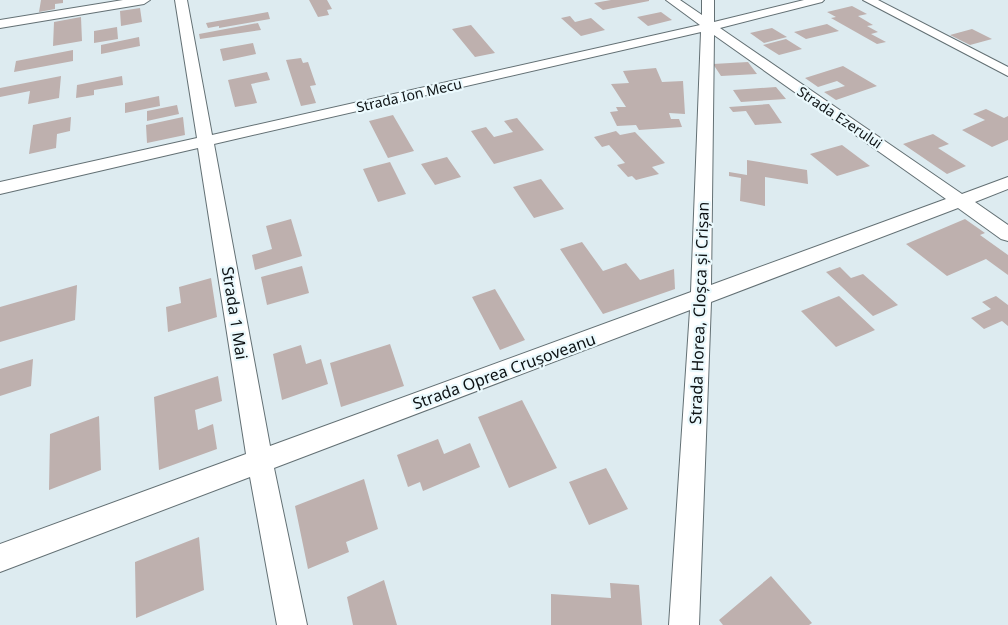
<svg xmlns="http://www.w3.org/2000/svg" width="1008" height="625" viewBox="0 0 1008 625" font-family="'Noto Sans',sans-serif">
  <rect width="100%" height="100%" fill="#ddebf0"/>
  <!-- building -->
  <path fill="#beb0ae" d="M41,0h22v3l-8,1v5l-16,3z
    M309,0h18l5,9 -5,1 2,5 -11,2z
    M611,0h38v1l-46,9 -9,-7z
    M852,6l15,8 -9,2 15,9 -6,1 11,6 -7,2 15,8 -9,2 -46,-26 5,-1 -9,-5z
    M140,8l2,14 -21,4 -1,-15z
    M268,12l2,7 -51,9v-2l-11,2 -2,-5z
    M661,12l11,8 -24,6 -11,-9z
    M570,16l5,6 16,-4 14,12 -24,6 -20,-18z
    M81,17l1,24 -29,5 1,-24z
    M258,23l3,7 -61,9 -1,-5z
    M827,24l12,7 -33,8 -12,-7z
    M471,25l24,28 -20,4 -23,-28z
    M117,27l1,12 -24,4v-12z
    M772,28l15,9 -23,6 -14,-10z
    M972,29l20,10 -22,6 -20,-10z
    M139,37l1,9 -39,8v-9z
    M786,39l16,10 -23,6 -16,-10z
    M253,43l3,11 -33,7 -3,-12z
    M73,50v11l-59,11 2,-11z
    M301,58l2,5 5,-1 8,23 -6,1 6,17 -15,3 -15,-46z
    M748,62l9,12 -36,2 -8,-12z
    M843,66l34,20 -41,14 -12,-8 21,-6 -8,-5 -19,6 -13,-9z
    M656,68l6,14 21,-1 2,33 -16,-1 2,6h8l3,8 -43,3 -3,-5 -19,1 -7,-14 8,-1 -2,-4h10l-15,-23 18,-1 -6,-12z
    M267,72l3,8 -19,4 6,19 -22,4 -7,-27z
    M61,76l-2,22 -31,6 2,-13 -30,6v-9z
    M122,76l1,9 -29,5v5l-18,3 1,-13z
    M776,87l10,12 -45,3 -8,-12z
    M159,96l1,10 -35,7v-10z
    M769,104l13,19 -27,2 -9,-14 -13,1 -4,-5z
    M177,105l2,9 -32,7v-10z
    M986,109l18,9 4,-2v24l-16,7 -30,-17 23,-10 -12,-6z
    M393,115l21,36 -26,7 -19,-37z
    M71,117l-1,14 -13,3 -1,14 -27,6 4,-29z
    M183,117l2,18 -38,8 -1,-18z
    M517,118l27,32 -50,14 -23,-33 15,-4 8,10 19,-5 -9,-11z
    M616,131l4,4 15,-3 30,31 -13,4 7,7 -23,6 -4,-4 -4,1 -11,-12 8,-2 -16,-18 -7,2 -8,-10z
    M933,134l16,10 -11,4 28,18 -19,8 -44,-30z
    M842,145l28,21 -33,10 -27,-22z
    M447,157l14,20 -26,8 -14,-21z
    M747,160l60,10 1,14 -43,-7v29l-25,-5 1,-23 -12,-2v-4l18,3z
    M390,162l16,32 -28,8 -15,-33z
    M541,179l23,30 -30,9 -21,-31z
    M291,219l11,37 -47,14 -3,-15 20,-6 -6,-23z
    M965,219l20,14 -5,2 28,20v20l-22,-16 -39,17 -41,-32z
    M582,242l21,29 23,-8 14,17 34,-11 1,20 -72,25 -43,-65z
    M302,266l7,27 -42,12 -6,-28z
    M840,267l11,11 12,-4 35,31 -25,11 -47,-44z
    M211,278l6,39 -49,15 -2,-25 15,-4 -2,-16z
    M77,285l-2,35 -75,22v-35z
    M495,289l30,51 -25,10 -28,-53z
    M839,296l36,34 -39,17 -35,-36z
    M996,296l12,9v21l-6,-5 -18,8 -13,-11 20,-9 -9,-7z
    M390,344l14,42 -63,21 -11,-44z
    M301,345l5,19 15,-5 7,25 -46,16 -9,-46z
    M33,359l-2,27 -31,10v-27z
    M218,376l4,25 -27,9 3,20 15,-6 4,25 -58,21 -5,-73z
    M522,400l35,68 -48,20 -31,-71z
    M99,416l2,54 -52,20 1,-56z
    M438,439l6,15 26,-11 10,24 -57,24 -3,-9 -12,5 -11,-32z
    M606,468l22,41 -39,16 -20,-43z
    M364,479l14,50 -32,13 3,10 -41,17 -13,-63z
    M199,537l5,53 -68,28 -1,-56z
    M771,576l41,47 -3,2h-86l-4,-5z
    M384,580l13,45h-44l-6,-28z
    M610,583l29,2 3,40h-91v-31l60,4z"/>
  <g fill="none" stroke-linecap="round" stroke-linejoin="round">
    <defs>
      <path id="street" d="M123,0h27l-6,4 -144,24v-8z
        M175,0h12l25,135 488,-110 -34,-25h14l22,15v-15h12v22l90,-22h20l-2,2 -102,26 242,166 46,-17v12l-33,13 33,23v16l-7,-2 -43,-31 -247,94 -12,323h-30l21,-315 -416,158 33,157h-30l-27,-148 -250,95v-28l246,-90 -48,-306 -198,46v-12l197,-44zM701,32l-10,260 -421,154 -56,-302zM714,35l232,164 -235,86z
        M863,0h15l130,67v9z"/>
    </defs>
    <!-- street casing -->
    <use href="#street" stroke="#637074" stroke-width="2"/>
    <!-- street -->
    <use href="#street" fill="#fff" fill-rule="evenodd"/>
  </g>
  <g text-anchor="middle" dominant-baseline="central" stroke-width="4.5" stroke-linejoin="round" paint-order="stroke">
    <!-- far-street labels -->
    <g font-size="14" fill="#0d1214" stroke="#eaf9fd">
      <text transform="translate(409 95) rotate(-13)">Strada Ion Mecu</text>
      <text transform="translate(840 117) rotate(34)">Strada Ezerului</text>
    </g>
    <!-- street labels -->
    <g font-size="16" fill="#0d1214" stroke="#eaf9fd">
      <text transform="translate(235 313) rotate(81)">Strada 1 Mai</text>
      <text transform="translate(699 313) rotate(-88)">Strada Horea, Cloșca și Crișan</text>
      <text transform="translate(504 371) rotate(-20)">Strada Oprea Crușoveanu</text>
    </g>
  </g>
</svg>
